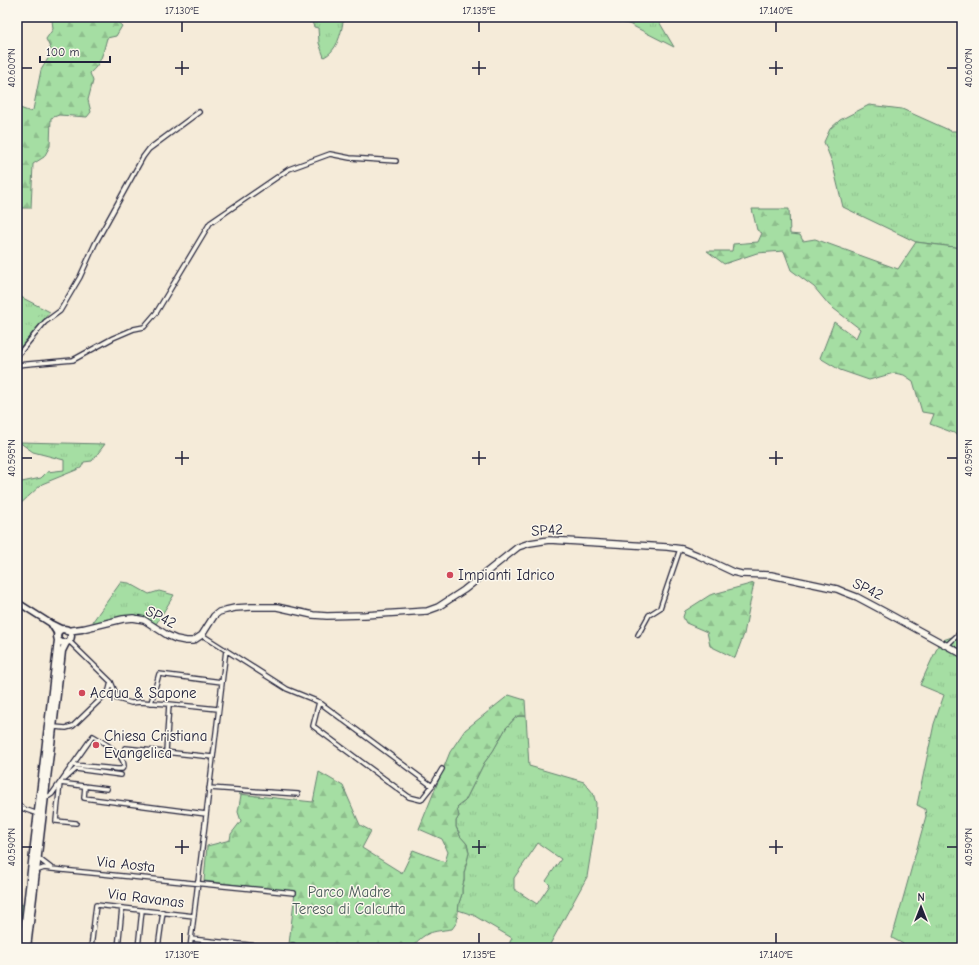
<svg xmlns="http://www.w3.org/2000/svg" width="979" height="965" viewBox="0 0 979 965" font-family="'Comic Neue',sans-serif">
  <defs>
    <pattern id="grass-tufts" width="24" height="20" patternUnits="userSpaceOnUse"><rect width="24" height="20" fill="#a5dea3"/><path d="M3 7l-1-3M5 7V3M7 7l1-3M15 17l-1-3M17 17v-4M19 17l1-3" fill="none" stroke="#8ebe8d"/></pattern>
    <pattern id="forest-firs" width="22" height="20" patternUnits="userSpaceOnUse"><rect width="22" height="20" fill="#a5dea3"/><path d="M5 1l3.5 6h-7zM16 11l3.5 6h-7z" fill="#8ebe8d"/></pattern>
  </defs>
  <rect width="100%" height="100%" fill="#f5ebd9"/>
  <filter id="ink" filterUnits="userSpaceOnUse"><feTurbulence type="fractalNoise" baseFrequency=".025" numOctaves="2"/><feDisplacementMap in="SourceGraphic" scale="8" xChannelSelector="R" yChannelSelector="G"/><feConvolveMatrix kernelMatrix="1 2 1 2 8 2 1 2 1" color-interpolation-filters="sRGB"/></filter>
  <g filter="url(#ink)">
    <!-- grass -->
    <path fill="url(#grass-tufts)" stroke="#64806f" fill-rule="evenodd" d="M310,17h42l-9,5c-2,12 -6,29 -19,35l-5,-14 -1,-15 -4,-1z
      M598,17h65l-5,3 16,27 -45,-23z
      M869,105l33,4 49,22h11v117l-46,-6 -73,-35 -11,-45 -8,-20 6,-13 10,-9z
      M17,295l33,17 -33,39z
      M19,442l86,2 -13,17 -8,1 -3,6 -39,16 -25,23v-24l24,-5 6,-6 17,-2v-10l-31,-8z
      M121,582l8,1 20,11 10,-3 15,4 -18,29 -20,-9 -42,9 -1,-3z
      M962,628v22l-19,-10 9,-3z
      M936,642l26,14v292h-51l-19,-10 34,-122 -1,-7 -8,-4 17,-81 10,-29 -24,-10 18,-39z
      M518,716h8l3,50 55,16 9,11 3,10 -1,24 -8,50 -39,71h-41l5,-10 -39,-23 -15,-5 1,-7 3,-9v-7l2,-7v-7l5,-20 -2,-9 -7,-8 -1,-4 -3,-5v-6l3,-5 -2,-6 1,-3 7,-6 19,-38 9,-12 13,-23 9,-10zM538,843l23,16 -15,22 4,4 -13,19 -23,-15v-11z
      M17,903l6,2 -5,43h-1z"/>
    <!-- forest -->
    <path fill="url(#forest-firs)" stroke="#64806f" d="M52,17h38l5,2 2,-2h15l10,9 -6,10 -9,2c-4,14 -5,25 -17,35l3,8 -5,19 3,12 -4,5 -28,-2 -8,3 -1,28 -6,11 -11,7 -2,44h-14v-65l5,-10 -5,-15v-11l14,5 2,-2 8,-40 11,-18 -6,-13 7,-10 -1,-9z
      M752,209h37l1,25 10,1 3,6 12,-2 83,30 18,-27 46,6v188l-32,-12 4,-10 -12,-2 -9,-31 -9,-6 -10,-2 -25,7 -29,-10 -20,-12 14,-36 22,16 4,-9 -31,-24 -15,-18 -23,-17 -7,-19 -27,2 -33,11 -17,-13h25l1,-7 25,-2 4,-9 -5,-3z
      M754,583l-10,51 -9,24 -25,-12 -3,-14 -21,-9 -3,-6 2,-6 25,-16z
      M509,695l16,5 1,16h-8l-3,2 -9,10 -13,23 -9,12 -19,38 -7,5 -1,3 2,7 -3,5v6l4,9 7,8 2,9 -5,20v7l-2,8v6l-3,9 -2,19 -5,7c-21,3 -26,2 -41,19h-120l-2,-4 6,-52 -91,-11 3,-35 23,-6 1,-6 10,-13 -3,-9 3,-17 -2,-1 74,8 6,-30 24,14 17,39 11,6 -9,17 40,25 11,-23 32,12 3,-10 -6,-13 -23,-10 31,-77 15,-22z"/>
    <g fill="none" stroke-linecap="round" stroke-linejoin="round">
      <defs>
        <path id="minor" d="M17,356l28,-34 15,-11 20,-34 15,-33 48,-87 6,-8 50,-37
          M17,365l56,-5 40,-22 21,-9 10,-2 12,-14 54,-90 79,-54 41,-15 20,4 46,3
          M202,635l85,54 32,13 113,84 -11,14 -12,-3 -96,-71 6,-24
          M638,635l11,-20 11,-7 20,-59
          M69,641l42,41 7,17
          M946,646l16,-15
          M105,695l26,8 9,-1 29,2 49,5
          M151,703l8,-29 63,8
          M54,727l12,1 7,-2 32,-31 4,-5 2,-8
          M125,748l88,9
          M166,752l3,-48
          M65,779l11,-10 45,6
          M85,786l-1,12 122,16
          M432,786l10,-17
          M209,788l89,6
          M45,797l4,-1 3,-2 41,-58c10,6 31,18 31,30l-2,3h-5l-43,-4
          M17,804l7,5 14,5
          M76,823l-20,-2 4,-38 47,6
          M38,858l13,10
          M36,871l8,-3 8,1 242,24
          M191,939l87,9
          M91,948l5,-43 98,11
          M118,948l4,-40
          M138,948l4,-38
          M158,948l5,-36
          M190,948l36,-298
          M293,948v-3"/>
        <path id="tertiary" d="M17,602l33,21 14,7
          M51,624l7,11"/>
        <path id="secondary" d="M82,629l41,-10 10,-1 11,2 23,15 9,4 10,2h7l9,-6 12,-19 5,-4 7,-2 9,-2 16,-1h26l36,8 14,1 38,-1 62,-4 11,-4 26,-17 54,-43 12,-4 19,-3 118,7 15,2 15,6 36,17 8,2 30,1 66,14 7,3 13,5 30,16 75,41"/>
        <path id="primary" d="M57 636a7 7 0 1 1 14 0a7 7 0 1 1-14 0Z
          M67,631l15,-2
          M22,948l36,-308
          M27,948l34,-288 1,-9 4,-8"/>
      </defs>
      <!-- minor casing -->
      <use href="#minor" stroke="#22223b" stroke-width="6"/>
      <!-- tertiary casing -->
      <use href="#tertiary" stroke="#22223b" stroke-width="8"/>
      <!-- secondary casing -->
      <use href="#secondary" stroke="#22223b" stroke-width="8"/>
      <!-- primary casing -->
      <use href="#primary" stroke="#22223b" stroke-width="9"/>
      <!-- minor -->
      <use href="#minor" stroke="#fbf7ec" stroke-width="3.5"/>
      <!-- tertiary -->
      <use href="#tertiary" stroke="#fbf7ec" stroke-width="4.5"/>
      <!-- secondary -->
      <use href="#secondary" stroke="#fbf7ec" stroke-width="5.5"/>
      <!-- primary -->
      <use href="#primary" stroke="#fbf7ec" stroke-width="6"/>
    </g>
  </g>
  <!-- ticks -->
  <path fill="none" stroke="#22223b" stroke-width="1.5" d="M182,22v10M479,22v10M776,22v10M182,61v14M479,61v14M776,61v14M22,68h10M175,68h14M472,68h14M769,68h14M947,68h10M182,451v14M479,451v14M776,451v14M22,458h10M175,458h14M472,458h14M769,458h14M947,458h10M182,840v14M479,840v14M776,840v14M22,847h10M175,847h14M472,847h14M769,847h14M947,847h10M182,933v10M479,933v10M776,933v10"/>
  <!-- markers -->
  <g fill="#d1495b" stroke="#fbf7ec" stroke-width="1.5">
    <circle cx="450" cy="575" r="4"/>
    <circle cx="82" cy="693" r="4"/>
    <circle cx="96" cy="745" r="4"/>
  </g>
  <g text-anchor="middle" dominant-baseline="central" stroke-width="3" stroke-linejoin="round" paint-order="stroke">
    <!-- street labels -->
    <g font-size="15" fill="#22223b" stroke="#fbf7ec">
      <text transform="translate(547 530) rotate(-4)">SP42</text>
      <text transform="translate(868 589) rotate(25)">SP42</text>
      <text transform="translate(161 617) rotate(27)">SP42</text>
      <text transform="translate(126 864) rotate(6)">Via Aosta</text>
      <text transform="translate(146 898) rotate(7)">Via Ravanas</text>
    </g>
    <!-- poi labels -->
    <g font-size="15" fill="#22223b" stroke="#fbf7ec" text-anchor="start">
      <text x="458" y="575">Impianti Idrico</text>
      <text x="90" y="693">Acqua &amp; Sapone</text>
      <text x="104" y="736">Chiesa Cristiana<tspan x="104" dy="17">Evangelica</tspan></text>
    </g>
    <!-- park labels -->
    <g font-size="15" fill="#495a5a" stroke="#fbf7ec">
      <text x="349" y="892">Parco Madre<tspan x="349" dy="17">Teresa di Calcutta</tspan></text>
    </g>
  </g>
  <!-- margin -->
  <rect width="979" height="965" fill="none" stroke="#fbf7ec" stroke-width="44"/>
  <!-- north arrow -->
  <g transform="translate(921 907)" stroke="#fbf7ec" stroke-width="3" paint-order="stroke">
  <path d="M0-3L7 15L0 10L-7 15Z" fill="#22223b"/>
  <text y="-6" font-size="11" font-weight="bold" text-anchor="middle" fill="#22223b">N</text>
  </g>
  <!-- scale -->
  <path d="M40 56v6h70v-6" fill="none" stroke="#22223b" stroke-width="2"/>
  <text x="46" y="56" font-size="12" fill="#22223b" stroke="#fbf7ec" stroke-width="3" paint-order="stroke">100 m</text>
  <rect x="22" y="22" width="935" height="921" fill="none" stroke="#22223b" stroke-width="1.5"/>
  <g font-size="10" text-anchor="middle" fill="#22223b">
    <text x="182" y="14">17.130°E</text>
    <text x="479" y="14">17.135°E</text>
    <text x="776" y="14">17.140°E</text>
    <text transform="translate(11 68) rotate(-90)" y="4">40.600°N</text>
    <text transform="translate(968 68) rotate(-90)" y="4">40.600°N</text>
    <text transform="translate(11 458) rotate(-90)" y="4">40.595°N</text>
    <text transform="translate(968 458) rotate(-90)" y="4">40.595°N</text>
    <text transform="translate(11 847) rotate(-90)" y="4">40.590°N</text>
    <text transform="translate(968 847) rotate(-90)" y="4">40.590°N</text>
    <text x="182" y="958">17.130°E</text>
    <text x="479" y="958">17.135°E</text>
    <text x="776" y="958">17.140°E</text>
  </g>
</svg>
